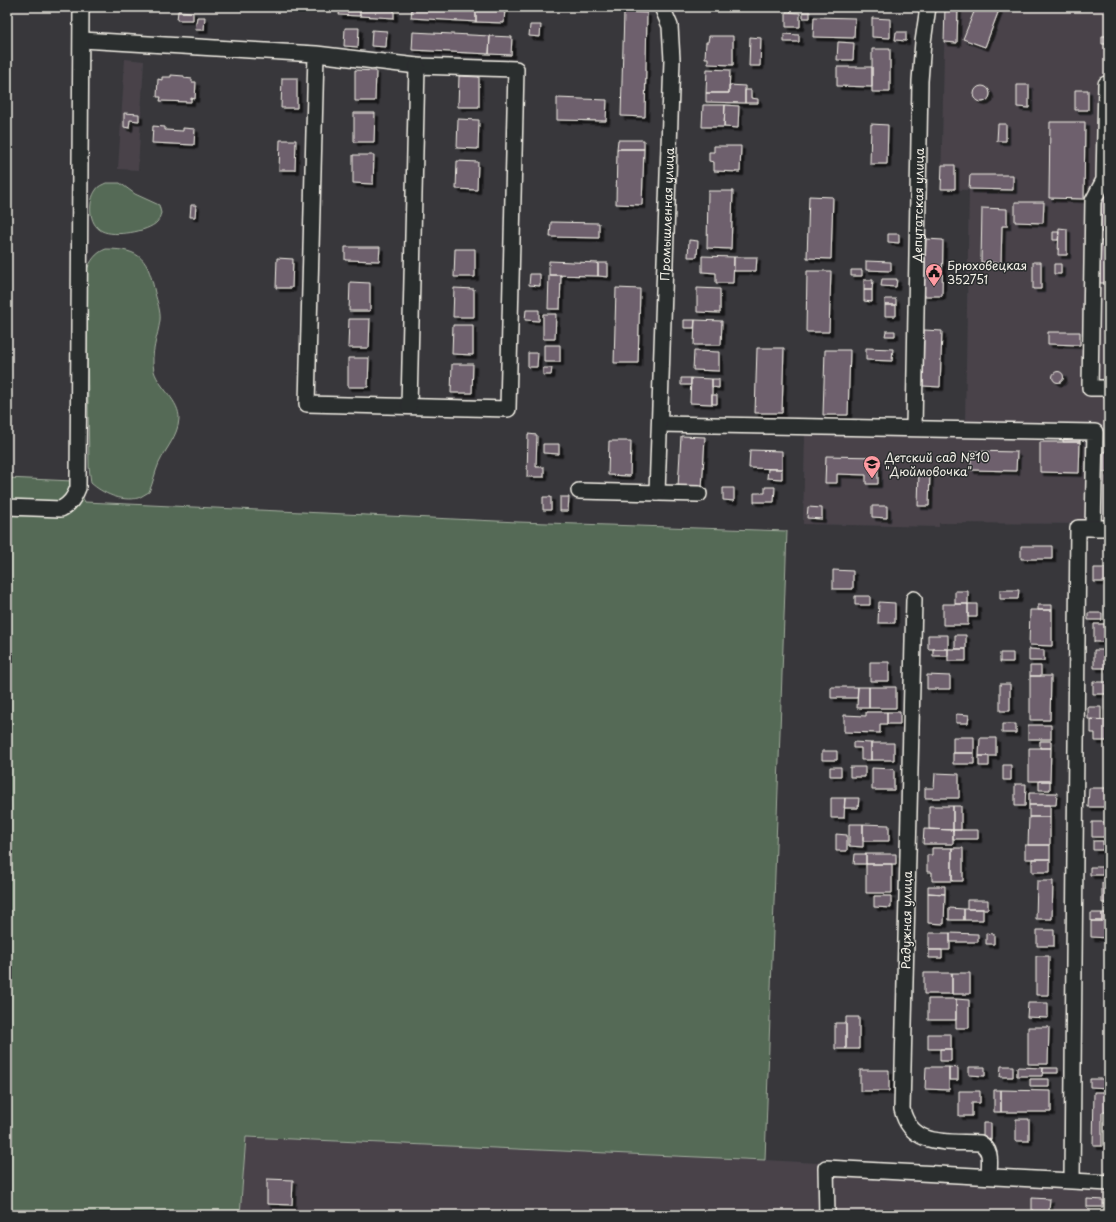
<svg xmlns="http://www.w3.org/2000/svg" width="1116" height="1222" viewBox="0 0 1116 1222" font-family="'Playpen Sans',sans-serif">
  <defs>
    <filter id="shadow"><feDropShadow dx="3.5" dy="3.5" stdDeviation="0" flood-color="#0009"/></filter>
  </defs>
  <rect width="100%" height="100%" fill="#38373b"/>
  <filter id="ink" filterUnits="userSpaceOnUse"><feTurbulence type="fractalNoise" baseFrequency=".025" numOctaves="2"/><feDisplacementMap in="SourceGraphic" scale="8" xChannelSelector="R" yChannelSelector="G"/><feConvolveMatrix kernelMatrix="1 2 1 2 8 2 1 2 1" color-interpolation-filters="sRGB"/></filter>
  <g filter="url(#ink)">
    <!-- built -->
    <path fill="#48434a" d="M945,7h164v517l-170,-1v4l-136,-3 2,-92 160,-8 4,-234 -28,-1z
      M125,59l19,2 -6,109 -20,-1z
      M246,1137l519,23 213,12 131,17v26h-869z"/>
    <!-- green -->
    <path fill="#546a56" stroke="#a4ae9f" d="M106,183h14l15,11 24,11 2,8c-1,3 -2,7 -4,9 -9,10 -43,15 -55,9 -14,-7 -14,-30 -6,-41 2,-4 6,-5 10,-7z
      M106,249c36,0 42,11 49,44 2,8 6,19 5,27 -2,17 -10,33 -6,51 5,17 26,30 25,48 -1,17 -13,29 -20,44 -4,9 -6,20 -10,29 -4,2 -8,5 -11,6 -17,4 -36,-5 -47,-15l-2,-16 -3,-196c5,-10 9,-18 20,-22z
      M7,478l66,3 12,21 433,20 269,9 -22,629 -519,-23 -6,78h-233z"/>
    <!-- building -->
    <path fill="#6e606d" stroke="#f4f1e8" filter="url(#shadow)" d="M340,7h20v9l-21,-1z
      M360,7h34v11l-34,-2z
      M412,7h64v15l-65,-4z
      M476,7l29,1 -1,15 -28,-1z
      M945,7h13l-1,36 -13,-1z
      M976,7h15l8,3 -14,37 -22,-8z
      M178,11l15,1v8h-16z
      M624,12l23,1 -2,104 -24,-1z
      M786,12l14,1v14h-14z
      M803,12h7v6h-7z
      M197,17h8l-1,13h-9z
      M814,17l41,1 -1,20 -41,-1z
      M872,18l18,1v19l-18,-1z
      M530,25h11l-1,12 -11,-1z
      M345,28h14l-1,19 -14,-1z
      M372,30l15,1 -1,16 -15,-1z
      M413,32l77,4 -1,18 -77,-4z
      M896,32h10v9l-11,-1z
      M784,34l15,1v7h-15z
      M490,36l22,1 -1,18 -22,-1z
      M709,36h24v29l-25,-1v-6h-3l1,-16h2z
      M1102,36h7v8h-7z
      M750,37l11,1 -1,28h-11z
      M838,42l16,1 -1,17h-16z
      M872,49h18v43h-18z
      M837,67h35v20l-35,-1z
      M707,69l23,1 -1,23h-23z
      M355,70l21,1 -1,30h-20z
      M171,75l13,1v2l8,1v3h4l-1,17 -4,-1v4l-31,-1 1,-4h-4l1,-18 4,1v-3h9z
      M459,76l20,1v30h-21z
      M282,78h15v30h-16z
      M729,85l16,1v17l-39,-1v-9h23z
      M1017,85h12v23l-12,-1z
      M974 94a8 8 0 1 1 16 0a8 8 0 1 1-16 0Z
      M745,90h6v8l7,1v4h-13z
      M1075,90h13v20h-13z
      M557,98l50,2 -1,21 -49,-1z
      M703,105h22l-1,22h-22z
      M725,105l14,1 -1,22 -14,-1z
      M124,113l15,1v7l-9,-1 -1,8 -5,-1z
      M354,113h21l-1,29h-20z
      M458,119l21,1 -1,29 -21,-1z
      M1050,122h35l-1,77 -35,-1z
      M871,124l17,1 -1,39h-17z
      M998,124h8v17h-9z
      M153,126l12,1v3l18,1v-3l12,1 -1,16 -42,-2z
      M280,140h16l-1,30h-16z
      M618,140h26v9h-27z
      M714,146h27l-1,26 -26,-1v-9l-5,-1v-9h5z
      M617,149h27l-2,56 -26,-1z
      M353,155h21l-1,29 -20,-1z
      M457,161l21,1 -1,28 -21,-1z
      M942,165h13v24h-14z
      M970,175h43v15l-44,-1z
      M708,191h25l-2,58 -24,-1z
      M1102,192h7v40h-8z
      M809,196l24,1 -2,62 -24,-1z
      M1015,202h29l-1,21 -28,-1z
      M191,205h5l-1,12h-5z
      M982,208l25,1v17h-5l-1,37 -20,-1z
      M551,222l48,1v15l-49,-1z
      M1059,228l8,1v26h-9z
      M1053,232h6l-1,8h-5z
      M888,234h11v9l-11,-1z
      M926,239l17,1 -1,56h-18z
      M689,240l9,1 -1,16h-9z
      M1101,241h8v42h-9z
      M345,247h35l-1,14 -34,-1z
      M455,249h20v28h-21z
      M702,256l32,1 -1,26h-17v-10l-14,-1z
      M734,257h23l-1,14h-22z
      M277,258l16,1 -1,29h-16z
      M549,261l49,2v13l-49,-1z
      M866,261l25,1v9l-25,-1z
      M1033,262h8v27h-8z
      M598,263h10v14l-10,-1z
      M1054,264h7v10h-7z
      M851,270h11v6h-11z
      M807,271h24l-2,61h-23z
      M530,274h10v12l-11,-1z
      M549,275h12l-1,34h-12z
      M882,279h15l-1,8 -15,-1z
      M864,280h9l-1,10h-8z
      M350,282l20,1v28h-21z
      M454,288l20,1v28h-21z
      M616,288l24,1 -2,74h-24z
      M697,288l23,1v24l-23,-1z
      M864,290h8v12l-8,-1z
      M885,299h11v6h-11z
      M885,305h11v11h-11z
      M526,310h13v11l-14,-1z
      M543,314h13l-1,25h-12z
      M349,319h21l-1,29h-21z
      M684,320h11l-1,8h-10z
      M695,320l27,1 -1,24h-27z
      M453,325h20v30l-21,-1z
      M924,330l18,1 -2,56 -17,-1z
      M886,331h9v5h-10z
      M1048,332h32v13l-32,-1z
      M544,345h16v17h-16z
      M757,348h27l-2,65h-27z
      M866,348l27,1 -1,12 -26,-1z
      M825,350h25l-2,65h-25z
      M694,351l25,1v19l-26,-1z
      M528,353h10l-1,14h-9z
      M348,358h21l-1,29h-20z
      M452,364h21l-1,29h-21z
      M543,368h9l-1,7h-8z
      M1052.5 377a5.5 5.5 0 1 1 11 0a5.5 5.5 0 1 1-11 0Z
      M681,378h10v7h-10z
      M691,378l21,1v25l-22,-1z
      M712,379h7v9l-7,-1z
      M712,395h5v9h-5z
      M528,434l9,1 -1,32h8v10h-17z
      M681,436l24,1 -3,52 -24,-2z
      M1063,436h17v6h-17z
      M609,441h22l-1,35 -22,-1z
      M1040,442h40l-1,31 -39,-1z
      M543,444h16v10l-16,-1z
      M750,450l32,1v18l-33,-1z
      M971,451l46,1 -1,19 -45,-1z
      M1101,452h8v20h-8z
      M826,456l52,1v27h-12v-9l-29,-1v9h-12z
      M768,469h14v10l-15,-1z
      M919,471h11l-1,35h-11z
      M765,487h10l-1,15h-20v-9h11z
      M723,488h11v13l-11,-1z
      M543,497h8v13h-8z
      M560,497h9l-1,14h-8z
      M872,506h15v12l-15,-1z
      M808,507l14,1v11l-15,-1z
      M1021,546h31v13h-31z
      M1094,568h15v14h-15z
      M833,570l20,1v18h-20z
      M1000,590h19l-1,9h-18z
      M955,591h13v13h-13z
      M855,596h15v9h-15z
      M879,602l16,1v20h-17z
      M943,604h25v21h-25z
      M968,604h9v13h-9z
      M1038,605h14v5h-14z
      M1030,610h22v36l-23,-1z
      M1088,613h14v7h-14z
      M1094,624h15v18h-15z
      M928,635h20v14h-20z
      M955,635h11v14h-11z
      M933,649h15v7h-15z
      M948,649h18v12h-18z
      M1029,649l15,1v11h-15z
      M1094,650h15v18h-15z
      M1000,653h13v9h-13z
      M870,662h19v19h-19z
      M1030,666h11v10h-11z
      M927,675l23,1v13h-23z
      M1030,676h21l-1,44h-20z
      M1093,682h16v12h-16z
      M1000,684h10v27h-10z
      M831,687h27l-1,11h-26z
      M858,687h11v21h-12z
      M869,687h27v21h-27z
      M1088,707h13v13l-13,-1z
      M866,712h21v12h-7v9l-36,-1v-17l22,1z
      M887,712h13v12h-13z
      M956,714l13,1 -1,8h-12z
      M1091,719l16,1v21h-12v-8h-4z
      M1002,724h14v9h-14z
      M1028,725h23v14h-23z
      M953,737h21v16h-21z
      M980,738h16v18h-17z
      M1040,741h11v7h-11z
      M853,742l18,1v17h-10v-12h-8z
      M871,743h23v17h-23z
      M1029,748h22l-1,33h-21z
      M822,751h15v9h-15z
      M953,753h21v11h-21z
      M979,756h10v10h-10z
      M1003,765h8v15h-8z
      M830,767h11v9h-11z
      M850,767h15v10h-15z
      M872,768l22,1v21h-22z
      M935,773l24,1v24h-34v-10h9z
      M1039,781h11v9h-11z
      M1015,784h11l-1,22h-10z
      M1089,788h20v19h-21z
      M1029,793h28l-1,12h-27z
      M831,798h14l-1,20h-13z
      M845,798h14l-1,10h-14z
      M1029,805h21v12h-21z
      M929,806h24v24l-24,-1z
      M953,806h8v24h-8z
      M1029,817h21v28h-22z
      M1092,822h17v15h-17z
      M849,824h14v23l-14,-1z
      M863,824l26,1v16h-26z
      M924,829l29,1v14h-30z
      M953,830h25v9h-25z
      M836,834l11,1v16h-11z
      M1093,841h10v9h-10z
      M1025,845h25v14h-25z
      M932,848h20v33h-20v-9h-5v-17h5z
      M952,848h11v33h-11z
      M855,854h11v10h-12z
      M866,854h30v10h-30z
      M1103,855h6v20h-6z
      M1032,859h18v13h-18z
      M866,864h26v29h-26z
      M1090,867h13v8h-13z
      M1037,881h16l-1,38h-16z
      M1102,883h7v20h-7z
      M928,886h17v8l-17,-1z
      M928,893l17,1 -1,30 -16,-1z
      M874,896h17v12l-17,-1z
      M967,900h21v9h-21z
      M949,908l15,1v11h-15z
      M964,909h19v11h-19z
      M1091,913h11v8h-11z
      M1102,913h7v25l-18,-1v-16h11z
      M1037,930h17v16h-17z
      M929,933h21v17h-21z
      M950,933l28,1v8h-28z
      M986,933l8,1v10h-8z
      M929,950h13v8h-13z
      M1036,956h13l-1,39h-12z
      M924,973h28v21h-28z
      M952,973h18v21h-18z
      M928,999h28v21h-28z
      M956,999l13,1v28h-13z
      M1028,1003h20v15l-21,-1z
      M846,1017h13v32h-13z
      M835,1023h11v26h-11z
      M1028,1027h21l-1,37h-20z
      M928,1034h23v15h-23z
      M940,1049h11v12h-11z
      M1001,1066h12v11h-13z
      M926,1067h23v23l-24,-1z
      M949,1067l9,1v12h-9z
      M969,1067h16v9l-16,-1z
      M1017,1067l26,1 -1,8h-25z
      M1043,1068h15v5h-15z
      M860,1070h29v21h-29z
      M1030,1079h19v7h-19z
      M1090,1079h19v9l-19,-1z
      M994,1090h7v22h-7z
      M1001,1090l50,1v21h-50z
      M959,1091h21v12h-8v13h-13z
      M1094,1092h13v20h-5v34h-9z
      M1016,1119h13v22h-13z
      M983,1123h8v17h-8z
      M267,1179l26,1 -1,25 -25,-1z
      M1032,1198l18,1 -1,12h-17z
      M1087,1199l16,1v7h-16z"/>
    <g fill="none" stroke-linecap="round" stroke-linejoin="round">
      <defs>
        <g id="minor">
          <path d="M82,40l234,14 101,12 99,3 -8,340 -201,-5 9,-350"/>
          <path d="M1106,84l-2,96 -11,21 -3,187h19"/>
          <path d="M409,406l8,-340"/>
          <path d="M660,424l435,8 -2,96"/>
          <path id="s1" d="M914,428l6,-347 3,-39 5,-35"/>
          <path d="M579,491l120,3"/>
          <path id="s2" d="M657,493l15,-433 -2,-34 -8,-19"/>
          <path d="M7,507l54,2c9,-5 13,-11 17,-21l3,-481"/>
          <path d="M914,599l-12,510c9,39 46,32 78,34 13,7 9,20 9,33"/>
          <path d="M1072,1180l6,-652h31"/>
          <path d="M827,1215l-1,-47 283,15"/>
        </g>
      </defs>
      <!-- minor casing -->
      <use href="#minor" stroke="#f4f1e8" stroke-width="18"/>
      <!-- minor -->
      <use href="#minor" stroke="#2a2d2e" stroke-width="15"/>
    </g>
  </g>
  <!-- icons -->
  <defs>
    <symbol id="civic-pin" viewBox="-11 -11 22 30"><path d="M0 17L-7.5 6A9.5 9.5 0 1 1 7.5 6Z" fill="#ff9aa2" stroke="#2a2d2e"/><path d="M-.6-6.5H3V-4.5H.6V-3L4-1V1h2V6H-6V1h2V-1L-.6-3ZM-1.2 2.5V6h2.4V2.5Z" fill="#111"/></symbol>
    <symbol id="school-pin" viewBox="-11 -11 22 30"><path d="M0 17L-7.5 6A9.5 9.5 0 1 1 7.5 6Z" fill="#ff9aa2" stroke="#2a2d2e"/><path d="M0-5L7-2L0 1L-7-2ZM-4 1L0 2.5L4 1V4Q0 6-4 4Z" fill="#111"/></symbol>
  </defs>
  <g fill-rule="evenodd">
    <use href="#civic-pin" x="924" y="262" width="20" height="27"/>
    <use href="#school-pin" x="862" y="454" width="20" height="27"/>
  </g>
  <g text-anchor="middle" dominant-baseline="central" stroke-width="3" stroke-linejoin="round" paint-order="stroke">
    <!-- street labels -->
    <g font-size="12" fill="#f4f1e8" stroke="#2a2d2e">
      <text stroke="none"><textPath href="#s1" startOffset="223">Депутатская улица</textPath></text>
      <text stroke="none"><textPath href="#s2" startOffset="279">Промышленная улица</textPath></text>
      <text transform="translate(906 920) rotate(-89)">Радужная улица</text>
    </g>
    <!-- poi labels -->
    <g font-size="12" fill="#f4f1e8" stroke="#2a2d2e" text-anchor="start">
      <text x="947" y="265">Брюховецкая<tspan x="947" dy="14">352751</tspan></text>
      <text x="885" y="457">Детский сад №10<tspan x="885" dy="14">"Дюймовочка"</tspan></text>
    </g>
  </g>
  <!-- margin -->
  <rect width="1116" height="1222" fill="none" stroke="#2a2d2e" stroke-width="24"/>
  <rect x="12" y="12" width="1092" height="1198" fill="none" stroke="#f4f1e8" stroke-width="1.5" filter="url(#ink)"/>
</svg>
